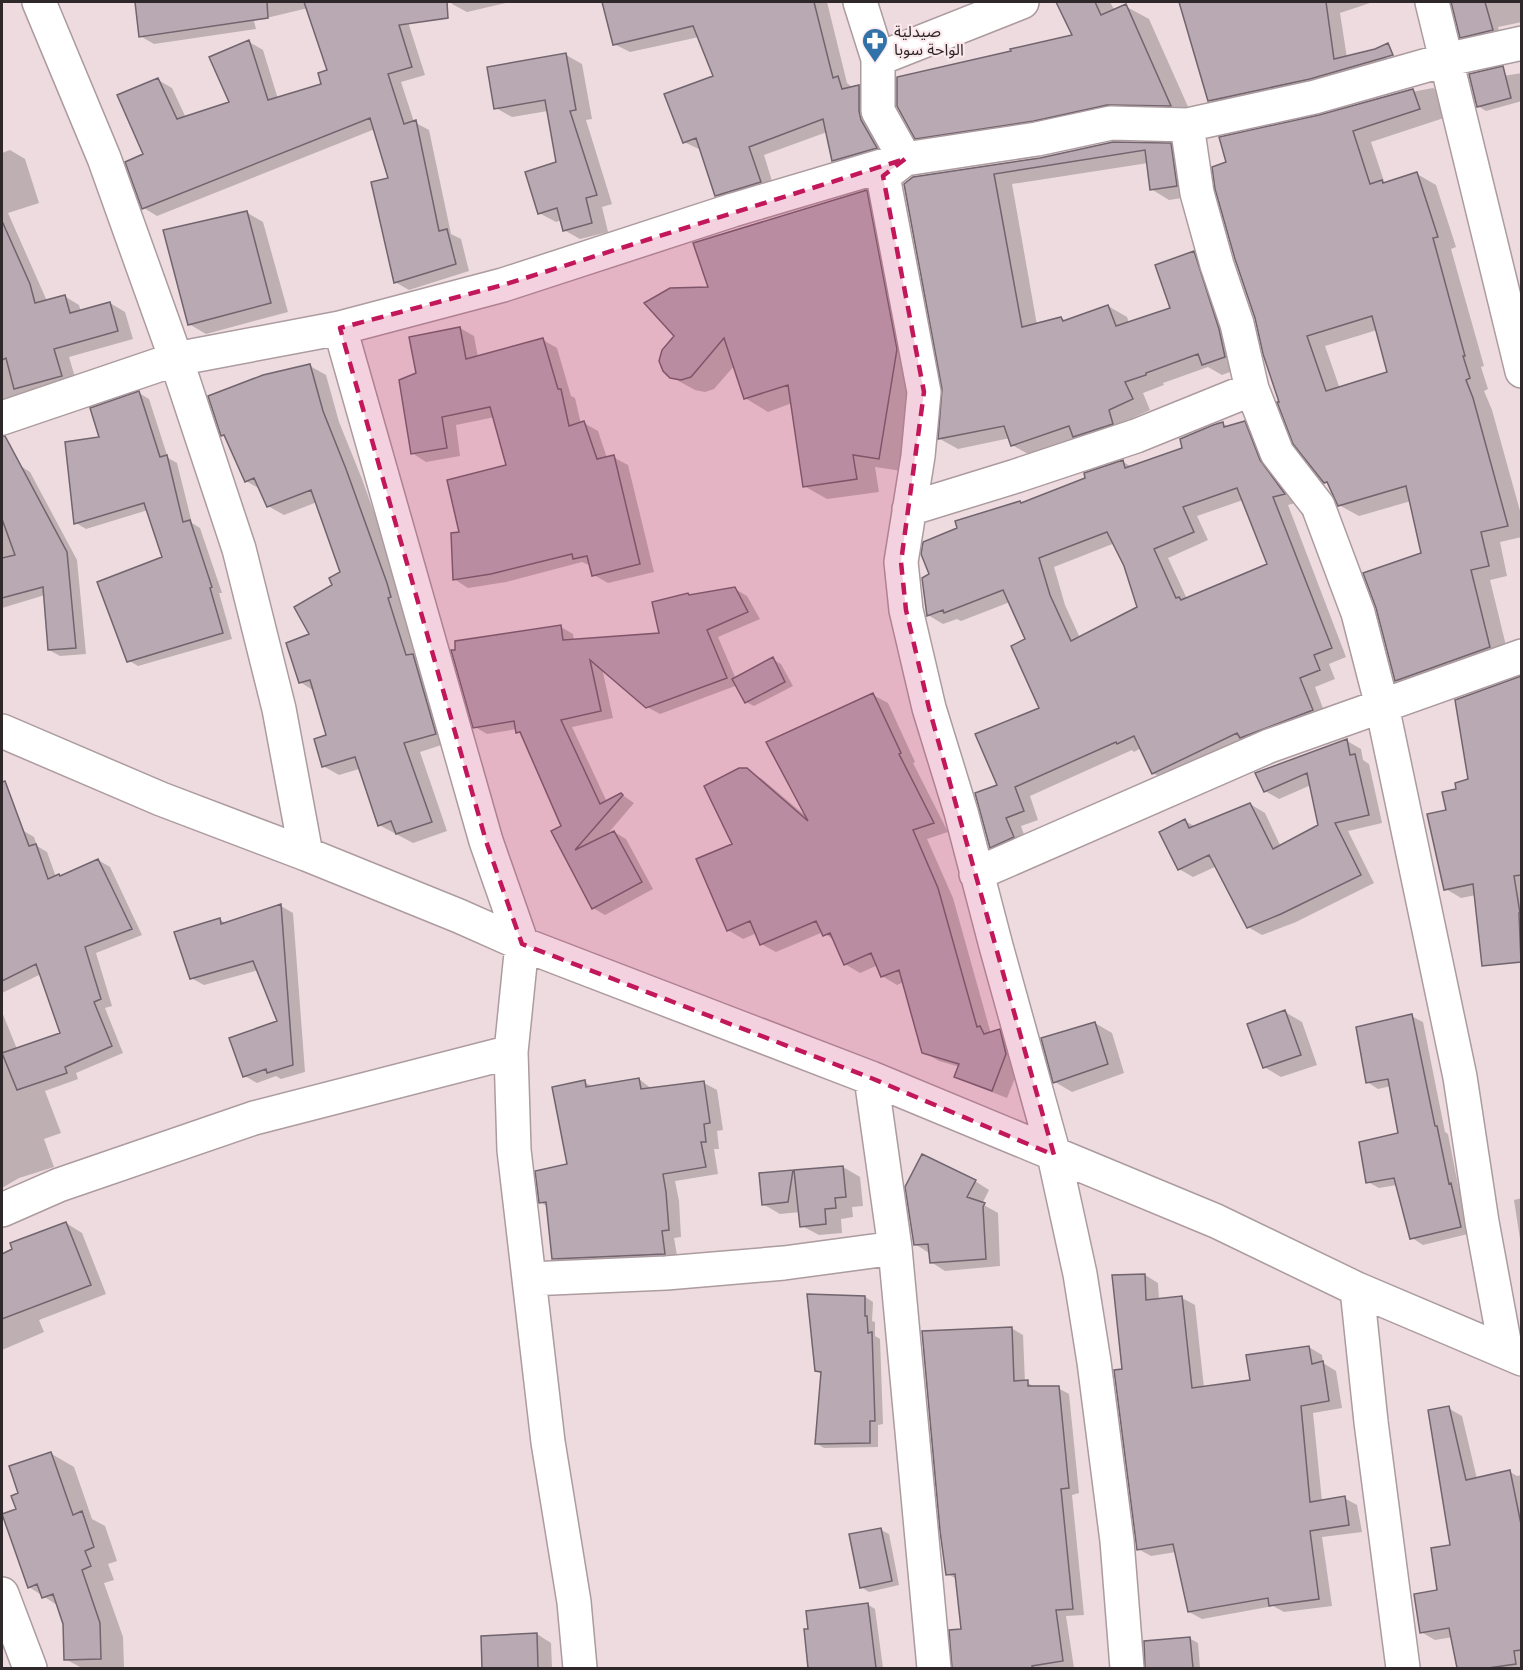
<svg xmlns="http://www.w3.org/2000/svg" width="1523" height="1670" viewBox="0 0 1523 1670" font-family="Georgia,'Noto Sans Arabic',serif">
  <rect width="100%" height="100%" fill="#eddbdf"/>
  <!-- shadow -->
  <path fill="#0003" fill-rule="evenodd" d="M136,2h251l1,4 20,16 17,53 -24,7 13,40 15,8 22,104 10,5 8,32 -60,19 -14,-8 -5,-103 -15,-50 -218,87 -13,-8 -17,-46 18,-7 13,-75 14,8 14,30 45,-16 18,-60 14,8 15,49 45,-14 5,-14 -20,-63 -54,13 2,8 -102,15 -14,-8z
    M452,2h58l-43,10 -15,-8z
    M604,2h223l20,81 6,5 6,-2 15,9 17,61 -42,13 -16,-9 -6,-28 -63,23 11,36 -43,13 -16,-9 -15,-45 -17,-8 31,-66 -16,-39 -69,15 -16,-8z
    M1058,2h52l5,9 10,-5 24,13 44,99 -253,33 -24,-14 96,-84 62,-17z
    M1180,2h193l-33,11 7,45 26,-7 14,8 -163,50 -15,-9z
    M1490,2h32v20l-24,5 2,7 -31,7 -8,-4 -5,-21z
    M566,55l16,9 10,55 -6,1 26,84 -10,3 6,25 -28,7 -16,-9 -2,-10 -6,2 -17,-9 19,-50 -10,-52 -36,6 -16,-9z
    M1522,73v28l-36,10 -8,-5 -6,-25z
    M1433,88l19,11 4,15 -85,28 14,42 32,-10 19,11 20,62 -5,2 33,117 -3,1 7,22 -4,2 8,19 30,108v19l-22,5 7,34 -17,4 19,78 -94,33 -19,-11 27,-126 -12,-53 -52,15 -20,-11 -10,-21 -4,-3 -97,-318 91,-46 82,-23zM1377,330l12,43 -49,16 -15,-43z
    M1170,145l19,10 6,41 -26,4 -18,-11 -3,-26 -136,21 25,141 24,-7 5,3 42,-15 19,11 2,6 43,-14 22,-56 18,10 31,104 -21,8 -14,-8 -45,16 1,2 -21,8 7,17 -24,11 4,13 -100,21 -18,-10 -2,-7 -52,11 -18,-10 4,-50 -39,-205z
    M10,150l15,9 14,44 -31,10 39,88 17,-5 15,9 2,7 29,-9 15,9 8,27 -64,18 8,27 -75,22v-253z
    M866,192l23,13 30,158 -17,108 -27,-4 4,25 -52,7 -23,-13 -12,-83 -24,9 -23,-14 -10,-33 -21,24 -9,3 -10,-2 -24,-13 39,-89z
    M246,212l17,10 25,90 -82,22 -17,-10z
    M460,328l14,8 4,21 65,-17 14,8 14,48 4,2 6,26 3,-1 14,8 9,27 6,-1 15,8 26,107 -46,11 -14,-8 -3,-9 -9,-4 -76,20 -38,6 -14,-9 7,-46 47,-67 -13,-49 -39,8 4,31 -34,6 -14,-9 6,-80z
    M310,366l16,9 13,47 23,57 41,115 48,148 -31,10 27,79 -34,12 -34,-18 -20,-56 -20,6 -16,-9 5,-30 -14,-45 -14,-9 11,-47 31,-62 -25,-71 -33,13 -16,-9 -8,-17 -14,-8 -19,-44 -5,-2z
    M139,393l10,6 19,59 9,5 15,60 8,5 22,65h-3l13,46 -94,27 -10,-6 36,-102 -16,-48 -62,19 -10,-6 25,-85z
    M1244,423l16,9 39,70 -11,3 58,152 -17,7 6,15 -20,8 12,32 -158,63 -16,-9 -12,-25 -7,4 -2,-2 -102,46 8,24 -17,6 7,20 -22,9 -15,-8 8,-61 42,-78 -14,-68 -17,-38 -49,19 -4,-2 -14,5 -15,-9 92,-113 3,2 64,-25 36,-17 9,5 52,-18 39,-25 6,3zM1243,500l26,65 -82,34 -19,-41 40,-18 -11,-24zM1115,543l11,22 13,43 -59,30 -15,-33 -11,-38z
    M19,465l11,7 47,88 9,94 -26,2 -11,-6 -4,-55 -43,13v-134z
    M735,589l12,7 13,23 -42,18 18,42 36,-20 9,5 12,22 -39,20 -8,-4 -8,-17 -78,29 -13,-7 -45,-39 11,50 -41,9 35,75 14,-8 13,9 -29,34 9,-5 12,7 27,50 -48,26 -12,-7 -31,-82 -40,-92 -5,-5 -30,5 -12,-7 86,-100 12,7 1,7 87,-6 29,-39z
    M1522,678v245l-29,4 -17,-32 -15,3 -15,-9 2,-78 10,-21 12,-9 -13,-80z
    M873,695l15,8 27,59 -2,1 35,69 -21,7 26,59 38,136 8,-3 15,8 7,24 -14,35 -36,-14 -15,-8 4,-9 -21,-6 -16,-9 -19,-70 -7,3 -15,-9 -4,-11 -18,8 -15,-9 -10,-23 -12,-9 -47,20 -15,-8 -4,-11 -14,6 -15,-9 7,-85 11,-75 16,9 46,39z
    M1347,741l14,8 2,11 6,4 13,59 -34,8 26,52 -78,39 -34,13 -14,-8 -31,-61 -24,11 -14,-8 6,-48 11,6 54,-23 15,9 16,34 39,-21 -9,-41 -32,14 -14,-8z
    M2,824l4,12 16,-6 12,7 3,9 10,6 9,25h6l36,-17 12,7 32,68 -46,18 16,53 -7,2 18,45 -47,20 2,6 -33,12 16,42 -17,6 10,28 -35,11 -17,10v-176l15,37 45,-15 -21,-60 -39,19z
    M281,906l12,7 12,159 -24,7 -5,-3 -19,7 -12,-7 34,-54 -20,-52 -55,15 -13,-7 28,-59 8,5z
    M1285,1012l17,10 15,43 -36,12 -17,-10z
    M1411,1016l12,6 22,110 3,2 11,56 3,1 10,42 -49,12 -11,-7 -15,-53 -18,3 -11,-6 32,-47 -9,-49 -13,3 -11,-7z
    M1095,1023l17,10 12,40 -52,19 -17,-10z
    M639,1079l13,10 52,-6 13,7 6,40 -6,1 2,18h-5l4,25 -43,7 4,20 2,36 -7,1 4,23 -111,5 -13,-8 -6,-51 -8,-5 29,-37 15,-83 9,5z
    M843,1167l17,10 3,29 -11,1 1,10 -12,2 1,14 -23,2 -17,-9 -2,-14 -20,2 -17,-10 -2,-30 32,-2 3,1z
    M975,1181l14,9 -7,14 16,9 2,53 -55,5 -14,-9 -2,-9 -14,-9z
    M1522,1198v54l-8,-52z
    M66,1223l16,10 24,61 -67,26 5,12 -42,18v-95z
    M1145,1275l13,8 1,17 23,-2 13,7 9,83 47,-7 58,-34 13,8 1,8 13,8 6,37 -29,5 9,88 22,-3 13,7 5,27 -40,5 10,69 -48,6 -11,-6 -71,13 -13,-7 -13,-60 -25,4 -13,-7 -25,-273z
    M865,1297l8,5 -1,19 3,1v14l5,3 3,85 -5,1v22l-54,1 -8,-5 6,-69 -6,-4z
    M1011,1328l12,7 2,47 13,6h20l11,6 10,99 -7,2 12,120 -18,1 8,52h-120l8,-38 -5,-51 -10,-5z
    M1448,1408l14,8 15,63 33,-7 7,4 5,-1v193h-63l-6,-31 -18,3 -14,-8 17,-41 14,-45z
    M50,1453l24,14 18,52 13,7 12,35 -9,3 6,16 -10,3 19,54 1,31h-42l-17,-9 -1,-35 -7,-19 -28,-18 -12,-77 3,-16z
    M881,1530l8,4 10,51 -30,7 -8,-5z
    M867,1604l8,5 8,59h-75l-3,-37z
    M537,1634l14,9 1,25h-68l-2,-31z
    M1189,1638l9,5 2,25h-53z"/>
  <!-- building -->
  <path fill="#b8a9b3" stroke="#71646d" stroke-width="1.5" fill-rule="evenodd" d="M135,2h132l1,16 -129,19z
    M304,2h143l1,16 -49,7 13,42 -24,7 16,50 12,-4 23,111 8,-2 9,35 -62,19 -23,-101 17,-4 -18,-60 -228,91 -17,-47 18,-8 -26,-59 41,-17 19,41 52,-17 -20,-45 40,-17 19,60 53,-16 -3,-11 9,-3z
    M602,2h212l19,76 5,-2 4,13 17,-4v26l2,9 16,28 -45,13 -9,-42 -74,28 12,35 -46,14 -19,-58 -13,5 -19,-49 49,-18 -20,-50 -80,19z
    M1056,2h39l6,13 25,-11 45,102 -64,-1 -73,16 -119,18 -18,-33v-29l114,-26 -1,-2 62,-14z
    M1179,2h147l8,57 41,-10 13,-6 5,12 -83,24 -102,22z
    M1451,2h34l8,28 -33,8z
    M566,53l10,57 -6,1 27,84 -11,3 6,25 -29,8 -6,-23 -19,6 -13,-42 31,-10 -11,-62 -51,9 -7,-42z
    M1503,66l8,32 -34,9 -8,-33z
    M1413,89l7,20 -67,22 17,53 12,-4 1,3 34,-11 21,65 -5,1 32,118h-2l7,22 -4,2 7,18 35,128 -27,6 8,34 -18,4 19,77 -95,34 -19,-73 -13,-35 58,-20 -15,-67 -68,20 -11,-24 -3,1 -31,-39 -16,-42h2l-16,-48 -8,-36 -20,-59 -20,-70 -3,-22 14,-5 -7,-25 100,-22zM1372,316l15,56 -61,19 -19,-55z
    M1113,142l58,1 6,43 -27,4 -5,-40 -151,24 28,153 39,-10 2,4 45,-16 8,21 54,-18 -15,-43 39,-14 25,78 6,28 -23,8 -4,-11 -52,19v2l-21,7 8,17 -24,11 4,14 -40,13 -4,-11 -58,20 -7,-20 -66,13 4,-50 -38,-205 9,-7 127,-19z
    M867,190l30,159 -18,110 -26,-4 4,24 -54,8 -15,-102 -44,14 -20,-61 -33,39 -10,3 -11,-2 -7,-7 -4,-10 3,-11 12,-14 -30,-33 26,-15 38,-1 -15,-44z
    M247,211l24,92 -83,22 -25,-95z
    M2,221l28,63 5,19 30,-8 5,18 40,-11 8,29 -64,18 8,27 -48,13 -8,-31 -4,2z
    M460,327l6,32 77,-21 15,51h3l8,37 15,-5 13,38 17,-4 26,109 -48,12 -5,-20 -14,3 -1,-5 -81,20 -38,6 -2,-47 8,-1 -12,-52 59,-15 -16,-58 -48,10 5,31 -36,6 -12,-74 17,-7 -7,-36z
    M310,364l13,47 23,58 41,114 4,14 -3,1 18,57 7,-1 23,80 -32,9 28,79 -36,12 -5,-13 -13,5 -23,-69 -33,10 -8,-28 12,-4 -16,-55 -11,3 -13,-40 23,-9 -15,-27 38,-22 -3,-7 11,-6 -29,-82 -44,17 -13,-29 -9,4 -21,-47 -3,1 -13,-40 55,-21z
    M139,391l21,66 7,-2 16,67 7,-2 22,67 -2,1 13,45 -96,29 -30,-80 65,-25 -18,-54 -70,21 -9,-82 34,-5 -9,-29z
    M1245,421l15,39 25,34 -12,3 59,151 -18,7 6,15 -20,8 13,32 -73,28 -3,-5 -85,41 -18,-38 -17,8 -1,-2 -101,45 9,24 -18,7 8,19 -24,11 -15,-55 22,-8 -22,-51 64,-26 -28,-62 14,-7 -22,-49 -59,23 -1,-3 -16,6 -5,-38 7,-4 -8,-20 2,-12 34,-14 -2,-7 65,-20 1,2 64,-25 -1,-5 39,-13 2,8 57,-20 -2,-9 33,-14 10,-3 1,5zM1237,488l30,76 -86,36 -2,-3 -3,1 -22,-49 40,-17 -11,-25zM1107,532l17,34 13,41 -66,34 -21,-46 -11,-37z
    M2,436h3l62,116 9,96 -28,2 -5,-63 -41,11v-40l13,-3 -13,-36z
    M735,587l13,25 -41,18 20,48 -81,30 -56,-48 11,51 -40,9 39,84 21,-11 2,2 -48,55 39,-19 28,51 -50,27 -41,-78 10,-5 -41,-94 -4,1 -2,-12 -41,7 -22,-78h4v-9l106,-16 2,15 96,-7 -7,-31 36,-9 1,2z
    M773,657l12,25 -40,21 -13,-24z
    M1521,676v199l-7,1 6,37h-1l2,49 -39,4 -9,-82 -29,6 -17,-76 19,-4 -4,-18 14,-3 -1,-6 13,-4 -13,-79z
    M873,693l28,60 -2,1 35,69 -21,7 25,58 39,139 3,-1 4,8 16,-5 6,25 -14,37 -38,-14 5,-13 -37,-11 -23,-83 -18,7 -10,-24 -27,12 -14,-32 -7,3 -7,-15 -56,24 -10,-24 -23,10 -31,-72 36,-15 -28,-58 35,-18h8l61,53 -42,-79z
    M1347,739l3,16 5,-1 14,61 -34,8 26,52 -80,39 -34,14 -38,-73 -31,15 -19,-38 26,-13 4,9 61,-25 23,46 45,-24 -11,-52 -43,19 -9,-19z
    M5,781l24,65 7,-2 12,35 11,-5 1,2 38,-17 34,70 -47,18 16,52 -7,3 18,44 -47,21 2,6 -50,17 -15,-37 58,-20 -24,-69 -34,17v-199z
    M281,904l12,161 -26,8 -1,-4 -23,8 -14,-39 48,-17 -24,-60 -63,18 -16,-47 46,-14 1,6z
    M1285,1010l16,45 -38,13 -16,-44z
    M1412,1014l23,112h2l12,58 2,-1 10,44 -51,12 -16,-61 -28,5 -7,-41 39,-9 -10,-54 -22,4 -10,-56z
    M1095,1022l13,42 -55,19 -12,-45z
    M639,1078l2,11 63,-8 6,42 -6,1 2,18h-5l5,25 -43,7 3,18 3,38 -7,1 3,23 -113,5 -6,-57 -7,1 -4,-32 32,-7 -15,-77 33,-7 1,7z
    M922,1154l54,26 -9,17 18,6 -2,4 3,52 -56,4 -2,-19 -14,1 -9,-58z
    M843,1166l3,31 -11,1 1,10 -11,1 1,15 -26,3 -6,-57z
    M793,1170l-5,32 -26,3 -3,-32z
    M66,1222l25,63 -89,34v-65l10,-5 -2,-6z
    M1145,1274l1,26 36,-4 10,92 58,-8 -4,-25 63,-9 3,18 11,-3 6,40 -28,5 9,96 35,-6 4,29 -39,6 9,68 -50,7 -1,-8 -80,14 -15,-68 -36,6 -23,-180 8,-1 -10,-94z
    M807,1294l58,2v20h2l1,17 4,-1 3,89h-5v22l-55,1 6,-72 -6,-1z
    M1012,1327l2,54 14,-1v6h31l10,102 -8,1 12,120 -17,1 7,51 -31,5v2h-80l-3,-38 12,-1 -6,-55 -9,1 -6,-44 -18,-200z
    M1449,1406l17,74 44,-10 11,54v126l-7,1 2,13 -28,4h-31l-8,-40 -29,5 -6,-39 23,-4 -6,-42 19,-3 -22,-135z
    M51,1452l22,63 9,-4 12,36 -9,4 6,15 -9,4 18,53 1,36 -37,1 -1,-36 -10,-30 -11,4 -5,-14 -9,4 -26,-74 14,-5 -5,-13 7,-3 -9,-27z
    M881,1528l11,53 -32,7 -11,-54z
    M868,1603l8,65h-68l-4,-39h4l-2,-18z
    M537,1633l1,35h-56l-1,-32z
    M1190,1637l3,31h-48l-1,-27z"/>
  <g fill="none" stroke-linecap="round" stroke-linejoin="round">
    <defs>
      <path id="street" d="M39,2l65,156 72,201 63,190 40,160 27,145
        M860,2l18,57v52l27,48 -22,17 41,216 -6,64 -17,106 5,48 23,98 32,104 35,134 58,209 26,119 14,88 23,179 10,127
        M1432,2l90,369
        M878,59l144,-57
        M1187,125l10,68 20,72 20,59 15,65 25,64 41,53 40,107 24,93 78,371 22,145 24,130
        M340,328l146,513 36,103 -11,108 3,98 34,292 26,160 6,66
        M2,418l174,-59 164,-31 163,-43 230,-75 172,-51 132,-20 74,-16 76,2 128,-28 130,-37 77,-17
        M909,509l107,-33 120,-40 116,-47
        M2,731l159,68 145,55 153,62 63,28 349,134 345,143 141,68 165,70
        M976,874l293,-128 253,-90
        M871,1078l24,170 39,420
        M2,1210l57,-25 195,-67 257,-66
        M529,1279l137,-6 118,-10 111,-15
        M1357,1289l14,133 32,246
        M2,1594l28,74"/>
    </defs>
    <!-- street casing -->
    <use href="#street" stroke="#ac9b9f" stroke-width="36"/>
    <!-- street -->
    <use href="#street" stroke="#fff" stroke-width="33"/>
  </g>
  <!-- marked area -->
  <path fill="#c2185b" fill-opacity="0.2" stroke="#c2185b" stroke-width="4.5" stroke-dasharray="12 8" stroke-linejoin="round" d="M905,159l-22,17 41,216 -23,170 5,48 23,98 125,447 -183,-77 -349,-134 -36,-103 -146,-513 163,-43z"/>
  <!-- icons -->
  <defs>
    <symbol id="pharmacy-pin" viewBox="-11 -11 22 30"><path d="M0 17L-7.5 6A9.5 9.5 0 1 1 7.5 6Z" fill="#3172a9" stroke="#fbe8ec"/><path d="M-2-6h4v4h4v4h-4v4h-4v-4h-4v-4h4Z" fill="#fff"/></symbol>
  </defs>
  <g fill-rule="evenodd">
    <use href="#pharmacy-pin" x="860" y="26" width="30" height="40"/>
  </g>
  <g text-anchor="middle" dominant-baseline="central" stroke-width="4.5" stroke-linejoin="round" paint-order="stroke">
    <!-- poi labels -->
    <g font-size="16" fill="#2f282a" stroke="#fbe8ec" text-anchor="start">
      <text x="894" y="32">صيدلية<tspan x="894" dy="18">الواحة سوبا</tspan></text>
    </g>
  </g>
  <!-- border -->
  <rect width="1523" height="1670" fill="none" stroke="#2f282a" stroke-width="6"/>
</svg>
